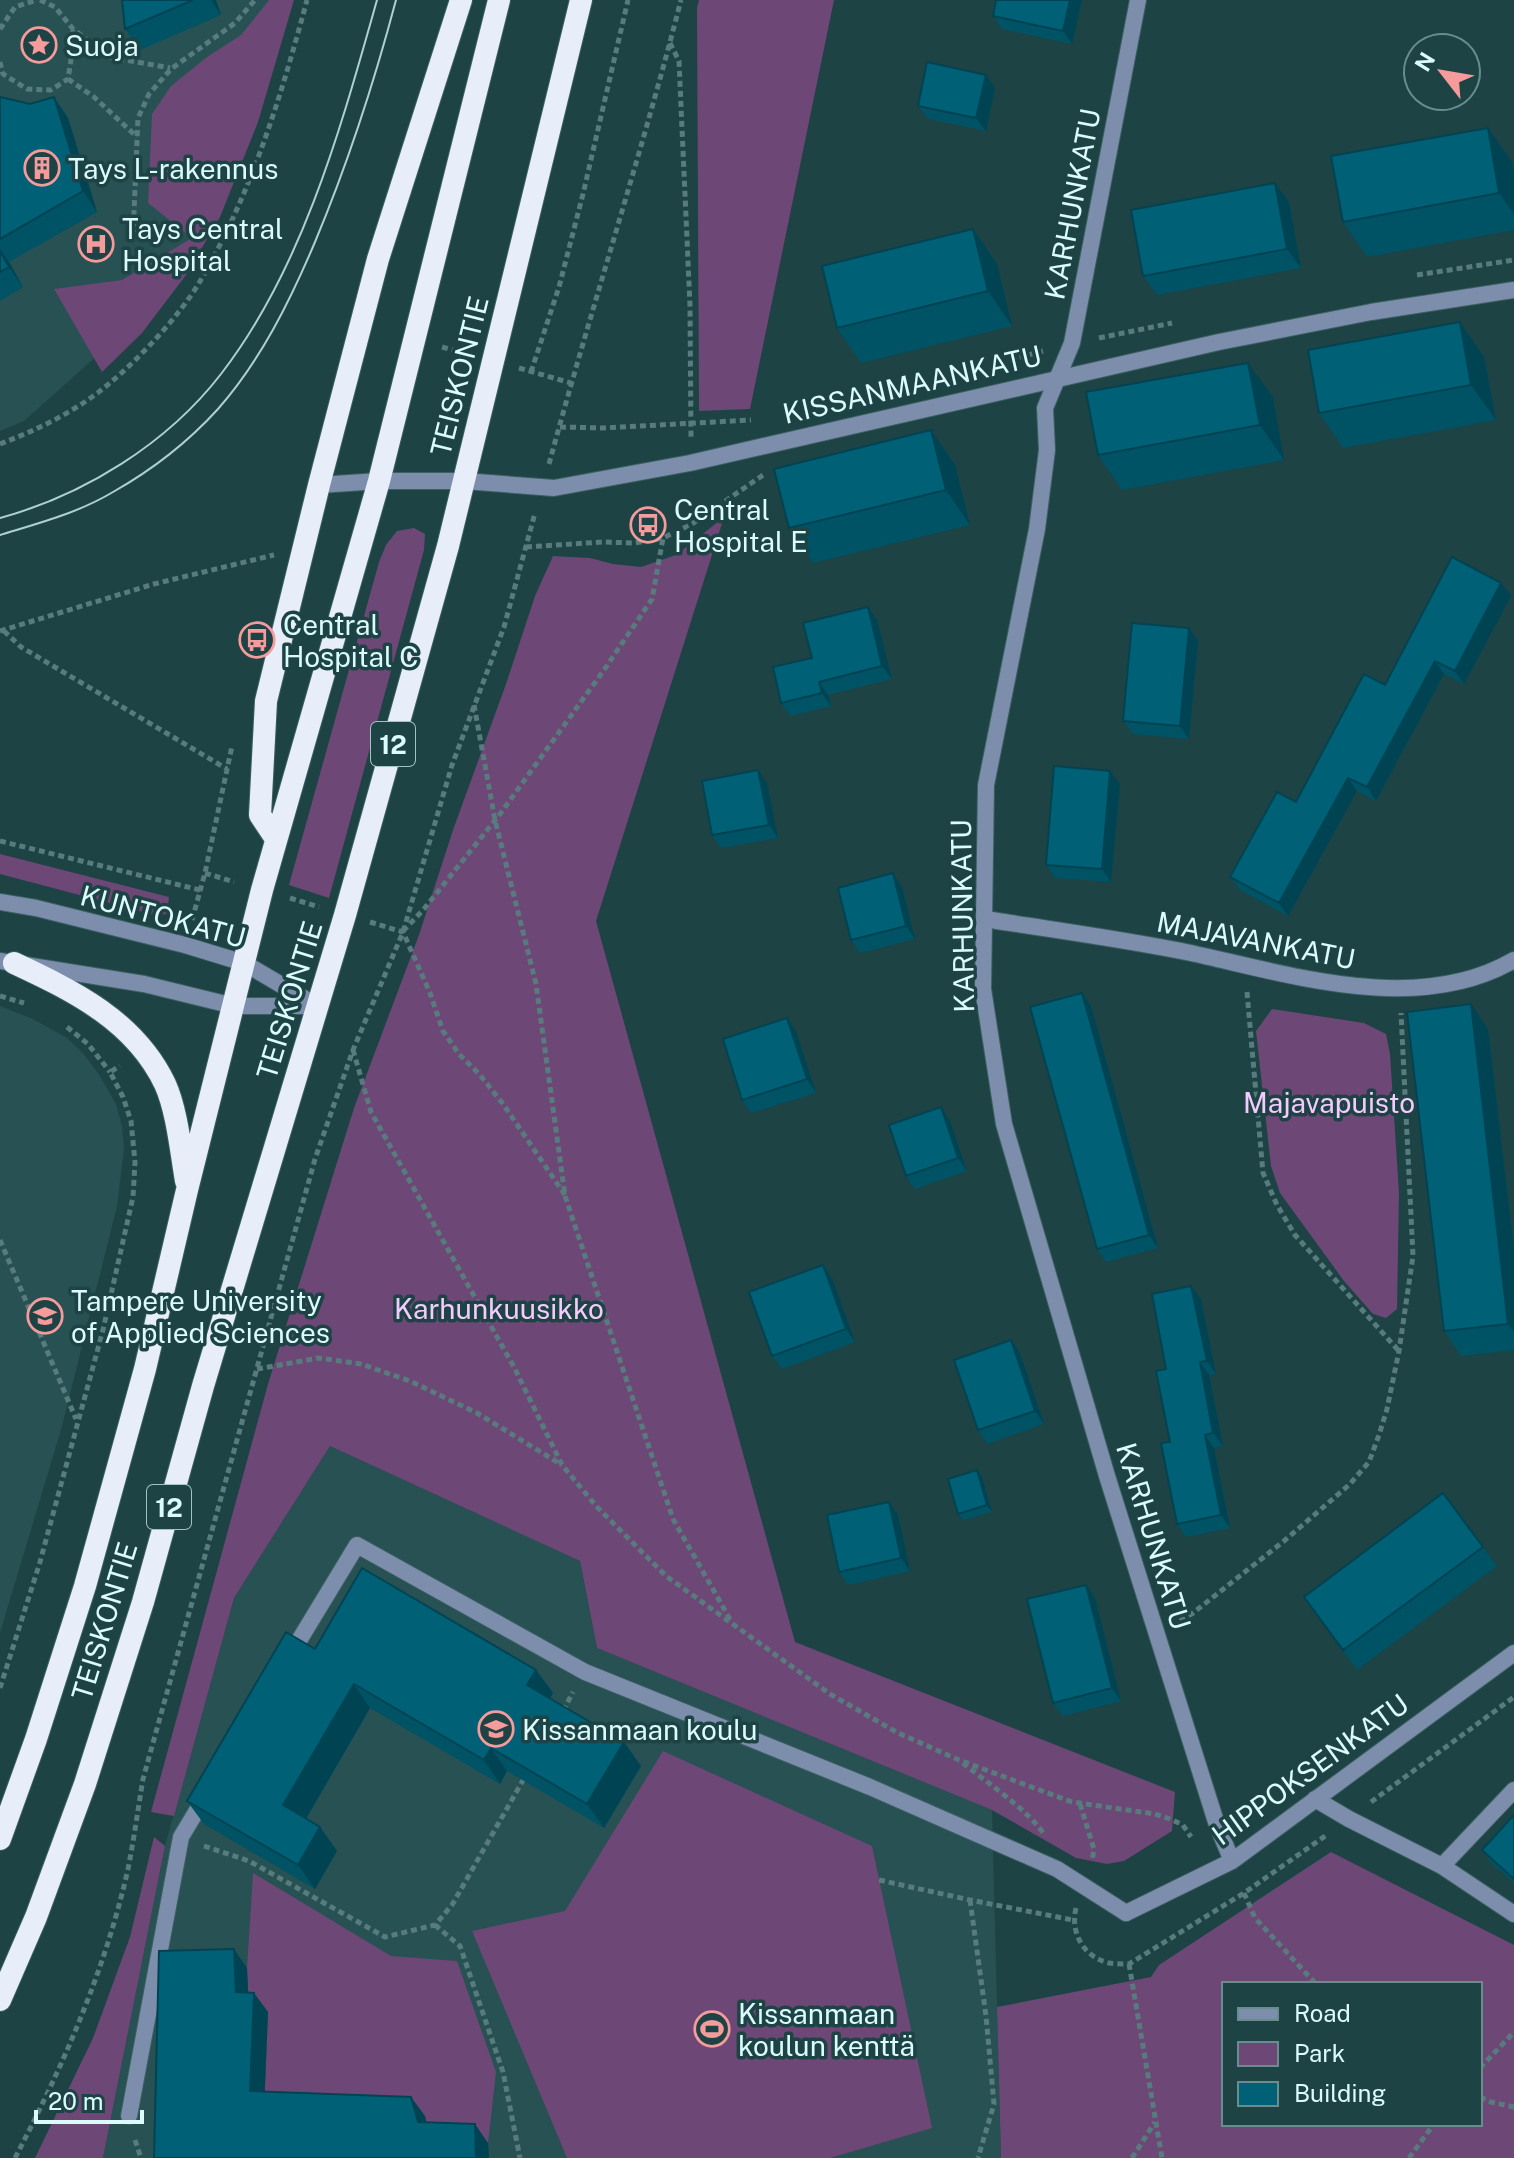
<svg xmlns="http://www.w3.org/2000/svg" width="1514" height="2158" viewBox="0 0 1514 2158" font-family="'Public Sans',sans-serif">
  <rect width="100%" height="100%" fill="#1d4345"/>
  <!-- built -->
  <path fill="#275153" d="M0,0h279l-50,183 -75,122 -130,116 -24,10z
    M0,1006l33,13 34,19 16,15 17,23 16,28 6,22 2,23 -7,57 -55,220 -62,207z
    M330,1446l250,115 17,87 395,162 9,348h-898l62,-312 69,-248z"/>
  <!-- green -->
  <path fill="#6d4776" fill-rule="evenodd" d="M269,0h25l-36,122 -38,95 -34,58 -44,58 -40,39 -48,-83 68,-9 70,-42 -44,-35 4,-89 19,-28 36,-29 34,-22z
    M699,0h135l-84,409 -51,2 -2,-403z
    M724,517l-128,404 199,721 380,150 -3,39 -48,30 -17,3 -31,-6 -84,-48 -395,-162 -17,-87 -250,-115 -96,152 -60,218 -23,-4 117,-428 86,-276 65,-173 34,-105 53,-146 29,-88 18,-40 37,2 23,6 28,3 35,-12z
    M414,528l11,6 -1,16 -95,348 -40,-13 90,-323 7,-17 11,-14z
    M0,854l169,43 -2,17 -12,1 -155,-41z
    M1272,1009l92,14 22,11 4,20 9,139 -2,116 -11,9 -13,-4 -29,-33 -64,-88 -9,-27 -15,-135z
    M663,1751l209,95 60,282 -102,30h-263l-95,-227 93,-20z
    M154,1837l11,9 -62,312h-68l58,-120 37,-101z
    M1331,1852l183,93v213h-513l-4,-151 154,-30 8,-12zM1224,1984h256v140h-256z
    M253,1873l138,83 66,5 39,111 -8,71 -57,-2 -167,-31 4,-97 -19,-2 -2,-43z"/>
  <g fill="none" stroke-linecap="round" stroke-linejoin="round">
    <defs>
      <path id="service" d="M289,1657l68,-112 228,127 285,115 187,82 69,44
        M1315,1799l34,20 93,47 72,-76
        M1442,1866l72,48
        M129,2116l52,-279 24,-40"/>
      <path id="minor" d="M1138,0l-66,343 -27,65 2,42 -10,79 -51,256 -3,204 21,135 103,352 110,349 15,36
        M985,919c68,11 138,20 206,34 101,22 227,63 323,7
        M1126,1913l106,-52 282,-208"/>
      <path id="tertiary" d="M319,485l60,-4h85l90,7 136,-25 529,-121 152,-30 143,-22
        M0,902l36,6 149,37 59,18 73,43
        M0,961l144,23 90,22h80"/>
      <path id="trunk" d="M276,839l-16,-24 6,-114 53,-216 59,-226 83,-259
        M14,963c60,28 121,58 151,121 12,26 16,68 21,97
        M0,1839l36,-100 49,-153 60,-217 42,-179 75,-300 117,-409 120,-481
        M0,2000l36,-83 49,-133 58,-182 60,-216 142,-471 103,-369 133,-546"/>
    </defs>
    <!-- service casing -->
    <use href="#service" stroke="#3c6062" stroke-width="18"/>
    <!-- minor casing -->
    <use href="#minor" stroke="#3c6062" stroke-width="18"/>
    <!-- tertiary casing -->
    <use href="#tertiary" stroke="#3c6062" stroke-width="18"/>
    <!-- trunk casing -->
    <use href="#trunk" stroke="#3c6062" stroke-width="24"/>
    <!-- path -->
    <path stroke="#587c7e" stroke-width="5" stroke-dasharray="6 4" stroke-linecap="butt" d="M40,0l15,7 18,22 36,28 61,11
      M0,29l15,-22 22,-7
      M670,43l9,18 11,245 1,132
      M0,62l3,12 24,15 24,1 17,-11 4,-26 1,-23
      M68,79l26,18 43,40
      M133,236l5,-118 11,-24 22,-25 64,-46 20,-23
      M1417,275l97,-15
      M1099,338l73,-15
      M442,347l25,7
      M1010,360l33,-9
      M519,368l52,15
      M531,372l28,-85 24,-93 45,-194
      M560,427l43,1 148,-8
      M0,444c39,-15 79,-34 111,-62 29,-24 69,-67 88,-99 52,-88 82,-186 108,-283
      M549,464c42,-155 92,-308 132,-464
      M526,547l76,-5 33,1 28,-5 29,-14 74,-51
      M0,631l154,-47 120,-29
      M4,631l17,16 206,122
      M474,705l21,115 41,164 29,212 108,323 58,102
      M0,841l200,49
      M205,873l29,9
      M290,898l29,9
      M192,920l13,-47 27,-127
      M370,922l33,10 27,61 13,38 16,23 21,21 23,29 62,91
      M403,931l21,-22 76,-95 104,-144 48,-71 11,-61
      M1247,992l16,181 14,32 18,30 103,115
      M0,996l24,7
      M67,1027l21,17 22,28
      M353,1050l18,62 144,257 47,96 35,42 69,69 164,118 68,39 61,27 113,42 83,12 15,5 13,6 8,12
      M0,1240l76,179
      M257,1369l62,-11 42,6 49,17 67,32 85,52
      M1180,1621l13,-8 91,-72 65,-56 20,-23 10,-27 8,-26 12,-58 14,-95 -12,-243
      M0,1688l40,-126 63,-232 30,-133 2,-35 -4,-41 -8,-24 -13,-25 10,-6
      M563,1711l10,-19
      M963,1763c23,19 68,49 82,73
      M1371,1802l143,-105
      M1080,1804l14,45 -2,12
      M204,1846l45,15 136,76 50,-12 17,-20 74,-130
      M879,1880l91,20 103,20
      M1244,1893l11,25 61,66
      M970,1900l16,116 8,88 -16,54
      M1076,1908c-6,24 7,49 33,55 6,1 13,1 20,1l115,-71 84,-59
      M435,1925l25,21 43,126 17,86
      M1129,1964l33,194
      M1480,2068l34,-36
      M1480,2097l11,5 23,5
      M135,2140l6,18
      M15,2158c48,-92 90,-187 113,-289 6,-30 10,-60 15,-90l172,-620 38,-109 50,-118 49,-167 52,-138 31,-114
      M1132,2158l23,-36
      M1409,2158l25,-34"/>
    <!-- service -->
    <use href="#service" stroke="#7c8eac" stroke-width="16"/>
    <!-- minor -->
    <use href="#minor" stroke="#7c8eac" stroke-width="16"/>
    <!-- tertiary -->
    <use href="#tertiary" stroke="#7c8eac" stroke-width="16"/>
    <!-- trunk -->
    <use href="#trunk" stroke="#e7eefa" stroke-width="22"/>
    <!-- tram -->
    <path stroke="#afd0d2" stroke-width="2" d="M0,518c84,-23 167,-74 221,-144 82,-106 120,-247 156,-374
      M0,535c39,-12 78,-22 113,-43 39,-22 75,-50 105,-83 43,-49 72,-108 97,-167 33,-79 59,-159 81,-242"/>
  </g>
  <!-- wall -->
  <path fill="#005365" d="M122,0h94l5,15 -81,35 -15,-21z
    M996,0h86l-10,44 -70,-15 -9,-13z
    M995,88l-9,43 -58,-12 -10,-13z
    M0,97l30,7 24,-7 14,21 29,94 -88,50 14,25 -23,14z
    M1512,162l2,12v56l-147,27 -24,-35z
    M1275,183l14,19 12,66 -144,27 -14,-19z
    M973,229l24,35 15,62 -151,37 -24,-35z
    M1484,357l12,63 -153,28 -24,-35z
    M1273,397l11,63 -162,30 -24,-35z
    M931,430l24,35 15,60 -157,38 -24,-35z
    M1501,583l10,13 -47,88 -20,-10 -68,127 -19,-10 -69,125 -48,-26 -10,-13 66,-75 89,-117z
    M868,607l9,13 15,59 -64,16 3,11 -40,10 -10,-13 31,-45z
    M1189,628l9,13 -9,98 -56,-5 -10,-13z
    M767,783l11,55 -57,10 -9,-13z
    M1120,784l-9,98 -56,-4 -9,-13z
    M893,873l9,14 13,52 -55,14 -9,-13z
    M1082,993l9,13 67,242 -52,14 -9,-13z
    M1488,1029l26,221v100l-53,6 -17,-25z
    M796,1031l20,62 -65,20 -9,-13z
    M950,1121l17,50 -52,18 -9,-13z
    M823,1265l9,13 23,64 -73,27 -10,-13z
    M1201,1299l15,75 -7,1 14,71 -9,2 16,80 -44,9 -9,-13 -7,-82 -4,-73z
    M1011,1340l9,13 24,71 -57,20 -9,-14z
    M977,1470l5,7 10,35 -29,8 -5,-6z
    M889,1502l9,13 12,56 -62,14 -9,-13z
    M1483,1547l14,19 -140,104 -39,-54z
    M1095,1598l26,103 -58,15 -10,-13z
    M315,1649l221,21 17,23 -3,5 91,68 -37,62 -97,-57 -7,13 -130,-76 -64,111 14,8 17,24 -22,38 -111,-65 -17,-23z
    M1514,1815v68l-23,-20 -9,-13z"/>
  <!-- shaded-wall -->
  <path fill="#004453" d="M211,0h5l5,15z
    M1070,0h12l-10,44 -9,-13z
    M986,75l9,13 -9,43 -10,-13z
    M54,97l14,21 29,94 -14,-21z
    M1488,128l24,34 2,12v40l-15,-21z
    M1275,183l14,19 12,66 -14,-19z
    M973,229l24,35 15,62 -24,-35z
    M0,249l9,13 14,25 -14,-20z
    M1460,322l24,35 12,63 -25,-35z
    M1248,363l25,34 11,63 -24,-35z
    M931,430l24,35 15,60 -24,-35z
    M1501,583l10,13 -47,88 -9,-13z
    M868,607l9,13 15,59 -10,-13z
    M1189,628l9,13 -9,98 -9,-13z
    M1435,661l9,13 -68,127 -9,-14z
    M819,682l9,13 3,11 -9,-13z
    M758,770l9,13 11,55 -9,-13z
    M1110,771l10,13 -9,98 -9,-13z
    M1348,778l9,13 -69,125 -9,-13z
    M893,873l9,14 13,52 -9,-13z
    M1082,993l9,13 67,242 -9,-13z
    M1471,1004l17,25 26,221v82l-6,-8z
    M787,1018l9,13 20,62 -9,-14z
    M941,1107l9,14 17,50 -9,-13z
    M823,1265l9,13 23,64 -9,-13z
    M1191,1286l10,13 15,75 -9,-13z
    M1011,1340l9,13 24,71 -9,-13z
    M1200,1362l9,13 14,71 -10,-13z
    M1205,1435l9,13 16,80 -9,-13z
    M977,1470l5,7 10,35 -5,-7z
    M889,1502l9,13 12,56 -9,-13z
    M1086,1585l9,13 26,103 -9,-13z
    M536,1670l17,23 -9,16 -17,-24z
    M354,1684l16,24 -70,121 -17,-24z
    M624,1742l17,24 -37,62 -17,-24z
    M491,1748l16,23 -7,13 -16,-24z
    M320,1827l17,24 -22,38 -17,-24z
    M234,1949l13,19 2,43 -13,-19z
    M254,1993l14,19 -4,98 -14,-19z
    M411,2097l14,19 6,25 -13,-19z
    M475,2124l13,19 1,15h-13z"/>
  <!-- building -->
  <path fill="#006176" stroke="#004453" stroke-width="2" d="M122,0h71l-68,29z
    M996,0h74l-7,31 -70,-15z
    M927,62l59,13 -10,43 -58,-12z
    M0,97l30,7 24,-7 29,94 -83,48z
    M1488,128l11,65 -156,29 -12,-66z
    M1275,183l12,66 -144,27 -12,-66z
    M973,229l15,62 -151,37 -15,-62z
    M0,251l9,16 -9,5z
    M1460,322l11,63 -152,28 -11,-63z
    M1248,363l12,62 -162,30 -12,-63z
    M931,430l15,60 -157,38 -15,-59z
    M1452,557l49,26 -46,88 -20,-10 -68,126 -19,-9 -69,125 -49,-26 47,-85 19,10 68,-128 21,11z
    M868,607l14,59 -63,16 3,11 -41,10 -8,-36 39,-9 -9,-35z
    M1132,623l57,5 -9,98 -57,-5z
    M1054,766l56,5 -8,98 -56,-4z
    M758,770l11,55 -57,10 -10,-54z
    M893,873l13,53 -55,14 -13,-52z
    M1082,993l67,242 -52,14 -67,-242z
    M1471,1004l37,320 -64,7 -37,-319z
    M787,1018l20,61 -65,21 -19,-61z
    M941,1107l17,51 -52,18 -17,-51z
    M823,1265l23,64 -74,27 -23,-64z
    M1191,1286l16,75 -7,1 13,71 -8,2 16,80 -44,9 -16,-81 9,-1 -14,-71 10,-2 -14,-75z
    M1011,1340l24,71 -57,19 -24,-70z
    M977,1470l10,35 -29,9 -10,-35z
    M1443,1493l40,54 -140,103 -39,-53z
    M889,1502l12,56 -62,14 -12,-57z
    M362,1568l174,102 -9,15 97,57 -37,62 -96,-56 -7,12 -130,-76 -71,121 37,22 -22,38 -111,-64 99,-169 29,17z
    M1086,1585l26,103 -59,15 -26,-104z
    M1514,1815v64l-32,-29z
    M234,1949l2,43 18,1 -4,98 161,6 7,25 57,2 1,34h-322l5,-207z"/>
  <!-- icons -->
  <defs>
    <symbol id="sight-ring" viewBox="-11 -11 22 22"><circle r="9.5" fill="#1d4345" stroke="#f59b9b" stroke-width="1.5"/><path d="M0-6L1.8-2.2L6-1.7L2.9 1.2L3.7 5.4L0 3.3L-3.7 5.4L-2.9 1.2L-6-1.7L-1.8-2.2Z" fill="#f59b9b"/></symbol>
    <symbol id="building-ring" viewBox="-11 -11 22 22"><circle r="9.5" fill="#1d4345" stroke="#f59b9b" stroke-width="1.5"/><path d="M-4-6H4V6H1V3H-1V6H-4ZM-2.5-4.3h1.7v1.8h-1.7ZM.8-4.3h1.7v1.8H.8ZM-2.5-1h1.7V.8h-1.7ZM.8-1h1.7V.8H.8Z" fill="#f59b9b"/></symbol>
    <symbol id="hospital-ring" viewBox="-11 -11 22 22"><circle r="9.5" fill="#1d4345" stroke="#f59b9b" stroke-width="1.5"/><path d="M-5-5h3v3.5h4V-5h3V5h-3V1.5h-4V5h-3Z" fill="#f59b9b"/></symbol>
    <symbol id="bus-ring" viewBox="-11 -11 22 22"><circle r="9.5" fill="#1d4345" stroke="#f59b9b" stroke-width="1.5"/><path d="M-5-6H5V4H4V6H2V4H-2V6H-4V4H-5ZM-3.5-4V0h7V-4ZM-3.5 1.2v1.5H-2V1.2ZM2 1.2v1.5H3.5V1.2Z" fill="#f59b9b"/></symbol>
    <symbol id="university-ring" viewBox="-11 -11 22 22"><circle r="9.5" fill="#1d4345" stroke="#f59b9b" stroke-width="1.5"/><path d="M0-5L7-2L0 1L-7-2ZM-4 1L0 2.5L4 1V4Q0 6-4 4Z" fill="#f59b9b"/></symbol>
    <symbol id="school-ring" viewBox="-11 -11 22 22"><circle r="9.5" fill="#1d4345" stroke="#f59b9b" stroke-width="1.5"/><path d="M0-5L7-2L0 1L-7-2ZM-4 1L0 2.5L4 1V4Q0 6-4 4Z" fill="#f59b9b"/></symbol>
    <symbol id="stadium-ring" viewBox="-11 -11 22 22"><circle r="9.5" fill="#1d4345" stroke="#f59b9b" stroke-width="1.5"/><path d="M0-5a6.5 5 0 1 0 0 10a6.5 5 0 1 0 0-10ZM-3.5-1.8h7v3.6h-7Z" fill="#f59b9b"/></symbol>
  </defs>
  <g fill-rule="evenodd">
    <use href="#sight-ring" x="19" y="25" width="40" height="40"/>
    <use href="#building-ring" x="22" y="148" width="40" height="40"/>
    <use href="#hospital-ring" x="76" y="224" width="40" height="40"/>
    <use href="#bus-ring" x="628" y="505" width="40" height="40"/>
    <use href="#bus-ring" x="237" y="620" width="40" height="40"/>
    <use href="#university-ring" x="25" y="1296" width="40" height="40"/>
    <use href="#school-ring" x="476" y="1709" width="40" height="40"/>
    <use href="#stadium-ring" x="692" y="2009" width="40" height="40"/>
  </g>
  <g text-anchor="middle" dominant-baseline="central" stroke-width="7" stroke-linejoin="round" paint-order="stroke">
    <!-- shield labels -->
    <g fill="#1d4345" stroke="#a3c4c6" stroke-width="2">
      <rect x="371" y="722" width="44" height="44" rx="6"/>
      <rect x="147" y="1485" width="44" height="44" rx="6"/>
    </g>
    <g font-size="26" font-weight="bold" fill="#dcfbfd">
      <text x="393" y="744">12</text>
      <text x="169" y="1507">12</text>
    </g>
    <!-- poi labels -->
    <g font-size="28" fill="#dcfbfd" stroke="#1d4345" text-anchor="start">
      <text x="65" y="45">Suoja</text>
      <text x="68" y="168">Tays L-rakennus</text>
      <text x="122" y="228">Tays Central<tspan x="122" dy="32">Hospital</tspan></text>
      <text x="674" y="509">Central<tspan x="674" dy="32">Hospital E</tspan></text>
      <text x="283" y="624">Central<tspan x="283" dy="32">Hospital C</tspan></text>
      <text x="71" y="1300">Tampere University<tspan x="71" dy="32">of Applied Sciences</tspan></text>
      <text x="522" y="1729">Kissanmaan koulu</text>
      <text x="738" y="2013">Kissanmaan<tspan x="738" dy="32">koulun kenttä</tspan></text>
    </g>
    <!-- street labels -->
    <g font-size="28" fill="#dcfbfd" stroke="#1d4345">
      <text transform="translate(1072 204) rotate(-79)">KARHUNKATU</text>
      <text transform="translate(459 376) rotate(-76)">TEISKONTIE</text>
      <text transform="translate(912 384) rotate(-13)">KISSANMAANKATU</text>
      <text transform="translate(163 916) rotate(15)">KUNTOKATU</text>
      <text transform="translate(962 916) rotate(-91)">KARHUNKATU</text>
      <text transform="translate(1256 940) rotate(11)">MAJAVANKATU</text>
      <text transform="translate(289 1000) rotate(-73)">TEISKONTIE</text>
      <text transform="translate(1154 1536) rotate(73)">KARHUNKATU</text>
      <text transform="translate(104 1621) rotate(-73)">TEISKONTIE</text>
      <text transform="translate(1310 1769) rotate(-36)">HIPPOKSENKATU</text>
    </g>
    <!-- park labels -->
    <g font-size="28" fill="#f4cbfd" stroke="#1d4345">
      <text x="1329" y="1102">Majavapuisto</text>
      <text x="499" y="1308">Karhunkuusikko</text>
    </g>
  </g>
  <!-- legend -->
  <rect x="1222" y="1982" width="260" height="144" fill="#1d4345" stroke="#698d8f" stroke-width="2"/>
  <rect x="1238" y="2008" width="40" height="12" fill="#7c8eac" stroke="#698d8f" stroke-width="2"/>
  <text x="1294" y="2022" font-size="24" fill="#dcfbfd">Road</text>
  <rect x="1238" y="2042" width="40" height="24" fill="#6d4776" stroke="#698d8f" stroke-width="2"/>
  <text x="1294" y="2062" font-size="24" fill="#dcfbfd">Park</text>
  <rect x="1238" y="2082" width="40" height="24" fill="#006176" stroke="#698d8f" stroke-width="2"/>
  <text x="1294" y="2102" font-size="24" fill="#dcfbfd">Building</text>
  <!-- north arrow -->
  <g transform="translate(1442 72) rotate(301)"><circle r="38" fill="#1d4345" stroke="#698d8f" stroke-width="2"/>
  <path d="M0-6L14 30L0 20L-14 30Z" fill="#f59b9b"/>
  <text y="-12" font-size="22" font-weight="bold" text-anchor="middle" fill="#dcfbfd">N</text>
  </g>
  <!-- scale -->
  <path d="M36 2110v12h106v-12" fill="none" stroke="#dcfbfd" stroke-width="4"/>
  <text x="48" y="2110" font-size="24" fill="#dcfbfd" stroke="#1d4345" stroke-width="6" paint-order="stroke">20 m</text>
</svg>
